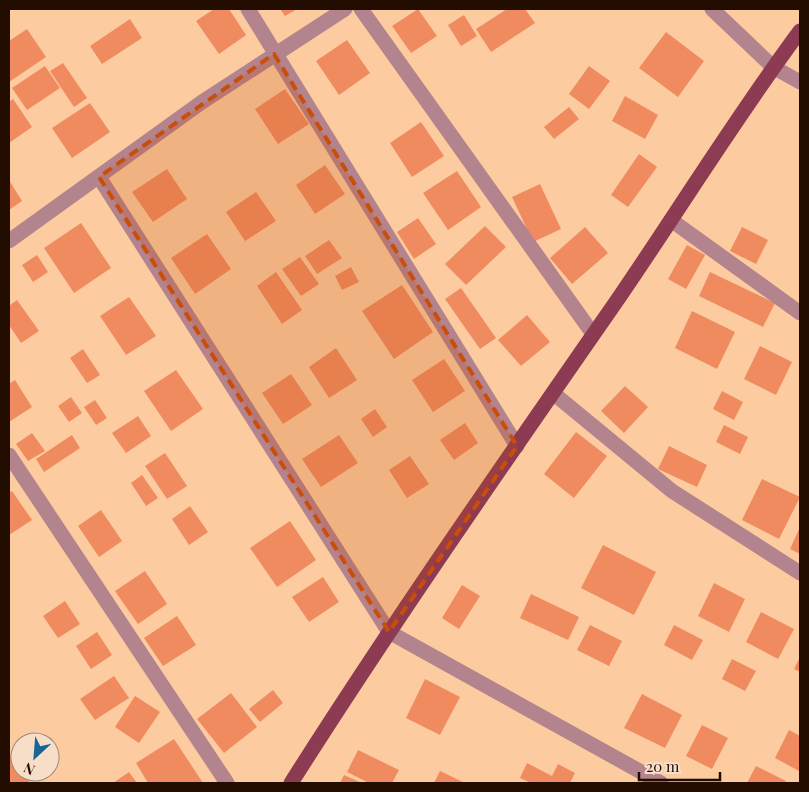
<svg xmlns="http://www.w3.org/2000/svg" width="809" height="792" viewBox="0 0 809 792" font-family="'Playfair Display',serif">
  <rect width="100%" height="100%" fill="#fccb9f"/>
  <!-- building -->
  <path fill="#f08b60" d="M214,9h15l17,26 -27,19 -23,-33z
    M280,9h17l-12,7z
    M418,9l19,27 -26,17 -19,-27z
    M507,9h18l10,14 -44,29 -15,-23z
    M464,15l13,21 -16,10 -13,-21z
    M130,19l12,19 -40,26 -12,-18z
    M27,29l19,28 -37,25v-41z
    M666,32l38,29 -26,36 -39,-29z
    M347,40l23,33 -31,22 -23,-34z
    M63,63l24,35 -13,9 -24,-36z
    M45,66l15,22 -33,22 -15,-22z
    M589,66l21,15 -21,28 -20,-15z
    M285,89l24,35 -31,20 -23,-35z
    M625,96l33,19 -13,24 -33,-18z
    M13,99l19,28 -23,16v-41z
    M90,103l20,29 -38,26 -20,-30z
    M569,107l10,12 -25,20 -10,-12z
    M421,122l23,34 -32,21 -22,-34z
    M639,154l18,13 -29,40 -17,-12z
    M325,165l20,29 -30,20 -19,-29z
    M167,169l20,30 -34,23 -21,-30z
    M457,171l24,36 -33,23 -25,-37z
    M9,180l13,21 -13,9z
    M540,184l21,45 -28,13 -21,-45z
    M256,192l20,29 -31,20 -19,-29z
    M418,218l18,26 -22,15 -17,-27z
    M81,223l30,45 -37,25 -30,-45z
    M485,226l21,21 -40,38 -21,-21z
    M585,227l23,26 -36,31 -22,-26z
    M742,227l26,13 -12,24 -26,-13z
    M207,234l24,35 -36,25 -24,-36z
    M329,240l13,18 -25,16 -12,-18z
    M687,245l18,10 -19,34 -18,-10z
    M37,255l11,17 -15,10 -11,-17z
    M300,257l19,27 -18,12 -19,-27z
    M351,267l8,15 -17,8 -7,-14z
    M276,272l26,38 -20,14 -25,-38z
    M710,272l65,31 -12,24 -64,-31z
    M402,285l31,47 -39,27 -32,-48z
    M461,288l35,50 -16,11 -35,-50z
    M129,297l27,39 -30,19 -26,-39z
    M17,300l22,31 -18,12 -12,-18v-19z
    M692,311l43,21 -18,37 -42,-21z
    M527,315l23,27 -29,24 -23,-26z
    M760,346l32,16 -16,33 -32,-16z
    M336,348l21,32 -28,18 -20,-31z
    M83,349l17,26 -13,8 -17,-25z
    M444,359l21,32 -32,21 -21,-32z
    M176,370l27,39 -32,22 -27,-40z
    M291,374l21,31 -29,19 -21,-31z
    M15,380l17,27 -23,15v-38z
    M625,386l23,21 -24,26 -23,-22z
    M722,391l21,11 -9,18 -21,-11z
    M71,397l11,16 -13,9 -11,-16z
    M95,400l12,18 -11,7 -12,-18z
    M375,409l12,18 -14,10 -12,-18z
    M138,416l13,20 -25,17 -14,-20z
    M465,423l13,20 -24,17 -14,-20z
    M724,425l24,12 -8,17 -24,-12z
    M576,432l31,24 -33,42 -30,-24z
    M32,433l13,18 -17,10 -12,-17z
    M72,435l8,13 -36,24 -8,-13z
    M339,435l19,28 -37,24 -19,-28z
    M669,446l38,19 -10,22 -39,-18z
    M165,453l22,33 -20,13 -22,-33z
    M410,456l19,28 -22,14 -18,-28z
    M142,475l16,23 -12,8 -15,-23z
    M762,479l38,18 -21,42 -37,-19z
    M12,491l20,29 -23,15v-42z
    M190,506l18,26 -19,13 -17,-26z
    M101,510l21,31 -23,16 -21,-31z
    M290,521l26,39 -39,27 -27,-39z
    M800,527v27l-10,-5z
    M603,545l53,27 -22,43 -53,-27z
    M145,571l22,33 -29,20 -23,-33z
    M323,577l16,25 -30,20 -17,-25z
    M714,583l31,16 -16,33 -31,-16z
    M462,585l18,11 -21,33 -17,-11z
    M531,594l48,23 -11,23 -48,-22z
    M65,601l15,23 -22,14 -15,-22z
    M761,612l33,17 -16,30 -32,-17z
    M177,616l19,29 -33,21 -19,-28z
    M590,625l32,16 -13,25 -32,-16z
    M674,625l29,15 -11,20 -28,-15z
    M97,632l15,23 -21,14 -15,-23z
    M800,657v15l-6,-3z
    M732,659l24,12 -11,20 -23,-12z
    M114,676l15,22 -34,22 -15,-21z
    M425,679l35,18 -20,38 -34,-17z
    M273,690l10,13 -23,19 -11,-13z
    M231,693l26,34 -33,26 -27,-34z
    M642,694l40,21 -17,33 -41,-20z
    M135,696l25,16 -21,31 -24,-16z
    M702,725l26,13 -16,31 -26,-13z
    M789,730l11,6 -1,35 -24,-13z
    M174,739l29,44h-55l-12,-20z
    M358,750l41,20 -7,13h-23l-22,-11z
    M11,755l9,14v3h2l8,11h-21v-26z
    M527,763l25,13 6,-12 17,9 -5,10h-39l-11,-5z
    M756,766l30,15 -1,2h-38z
    M440,771l25,12h-31z
    M129,772l8,11h-24z
    M344,775l18,8h-22z"/>
  <g fill="none" stroke-linecap="round" stroke-linejoin="round">
    <!-- minor -->
    <path stroke="#b3838e" stroke-width="15" d="M248,9l269,437
      M361,9l232,325
      M712,9l61,58 27,15
      M99,177l290,455 272,151
      M671,220l129,93
      M9,241l193,-139 143,-93
      M553,393l119,98 128,82
      M9,455l218,328"/>
    <!-- major -->
    <path stroke="#8d3a53" stroke-width="15" d="M291,783c104,-164 216,-324 327,-484 61,-89 118,-182 182,-268"/>
  </g>
  <!-- marked area -->
  <path fill="#ca4e0a" fill-opacity="0.2" stroke="#ca4e0a" stroke-width="4" stroke-dasharray="10 6" stroke-linejoin="round" d="M274,54l243,392 -128,186 -290,-455z"/>
  <!-- border -->
  <rect width="809" height="792" fill="none" stroke="#230d00" stroke-width="20"/>
  <!-- north arrow -->
  <g transform="translate(35 757) rotate(206)"><circle r="24" fill="#f7dec8" stroke="#a28a78"/>
  <path d="M0-4L9 19L0 12L-9 19Z" fill="#186598"/>
  <text y="-8" font-size="14" font-weight="bold" text-anchor="middle" fill="#230d00">N</text>
  </g>
  <!-- scale -->
  <path d="M639 772v8h81v-8" fill="none" stroke="#230d00" stroke-width="2.5"/>
  <text x="646" y="772" font-size="15" fill="#230d00" stroke="#f7dec8" stroke-width="4" paint-order="stroke">20 m</text>
</svg>
